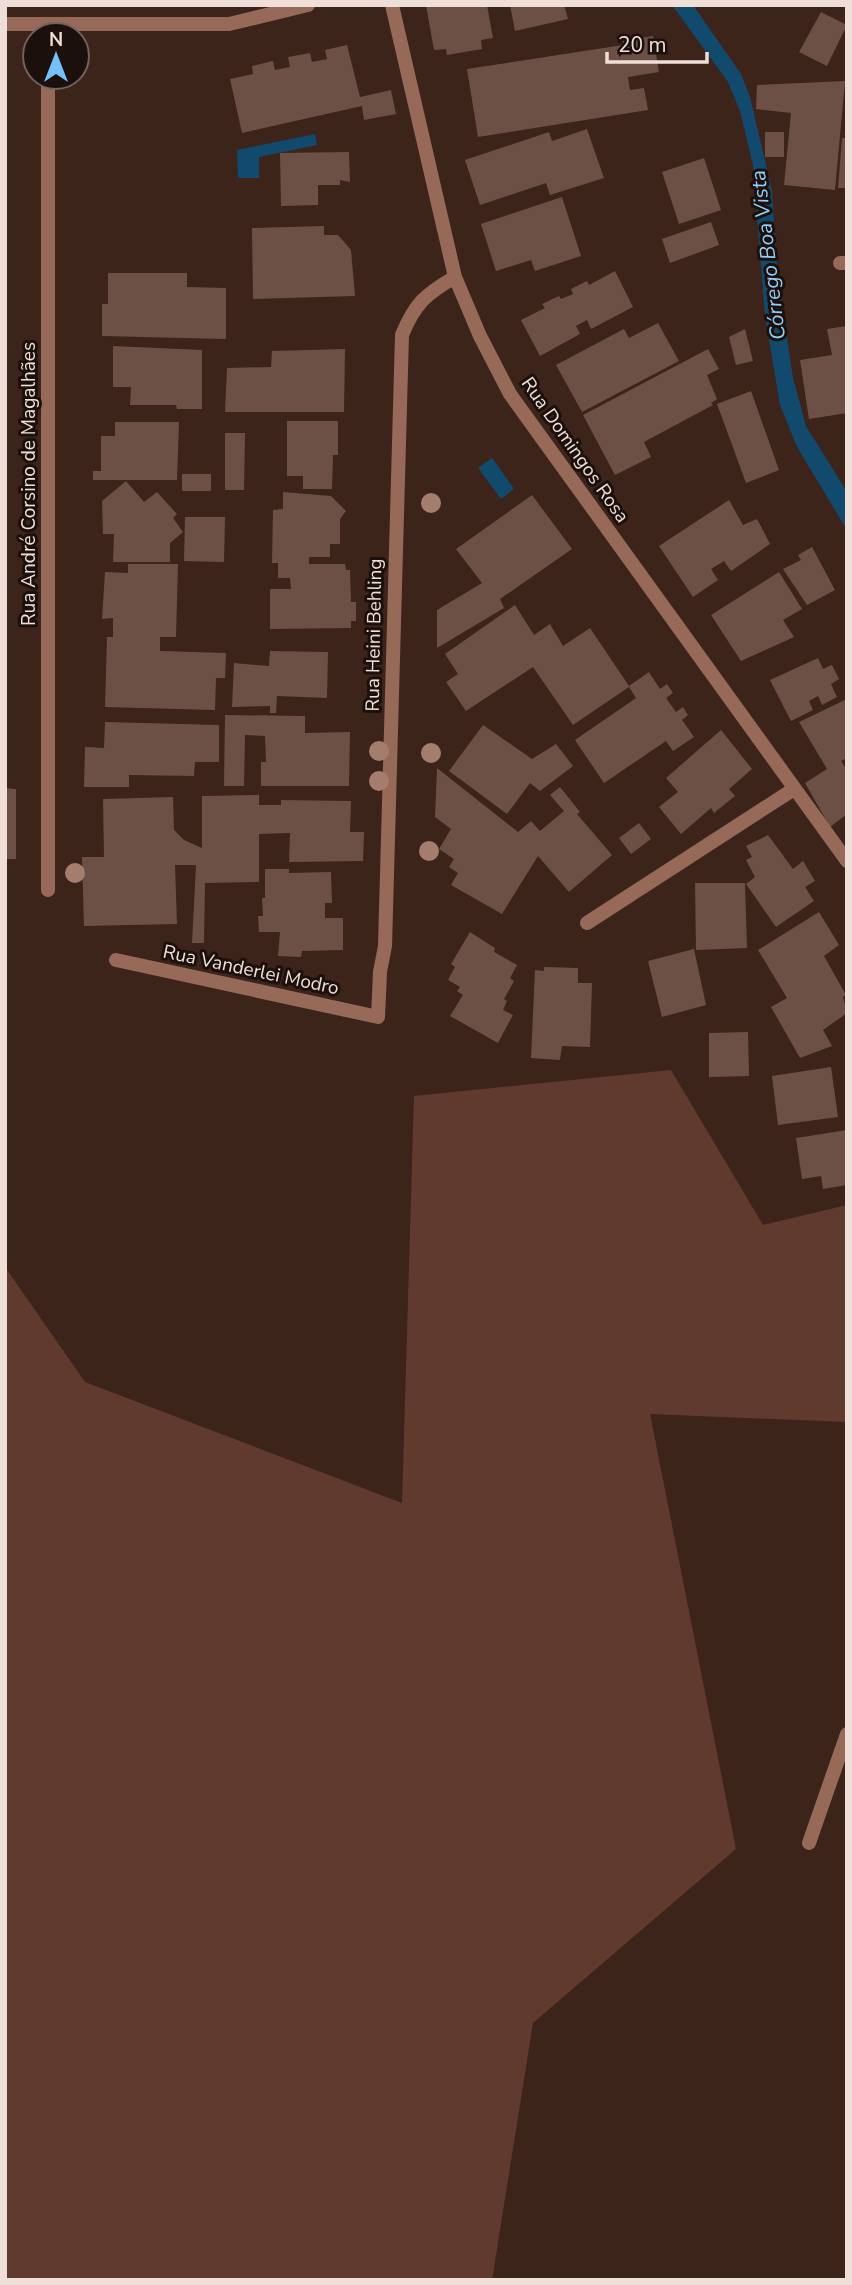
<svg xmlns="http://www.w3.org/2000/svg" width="852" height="2285" viewBox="0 0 852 2285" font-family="'Nunito Sans',sans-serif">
  <rect width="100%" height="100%" fill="#3c241a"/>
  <!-- green -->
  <path fill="#603b2d" d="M671,1070l92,155 84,-20v217l-197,-8 86,435 -203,174 -41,257h-487v-1013l80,115 317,121 12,-407z"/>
  <!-- water -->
  <path fill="#124a6e" d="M672,5h21l48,69 9,23 22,94 6,87 15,100 13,48 41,66v38l-50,-83 -17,-42 -15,-89 -12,-151 -13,-54 -12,-29z
    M315,134l2,11 -58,12v21h-21l-1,-28z
    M492,458l22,31 -13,10 -23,-31z"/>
  <!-- building -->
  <path fill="#6c5046" d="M426,5h61l6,33 -12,2 1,9 -35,6 -1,-6 -12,1z
    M510,5h54l4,14 -53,12z
    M821,12l26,13 -20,41 -28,-14z
    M653,36l6,36 -31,5 2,13 14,-2 4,22 -170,27 -11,-68 156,-24v-4z
    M347,45l13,52 31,-7 5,24 -32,6 -2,-14 -120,27 -12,-54 23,-5 -1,-8 21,-5 2,9 15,-3 -2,-10 22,-4 2,9 15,-3 -2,-9z
    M845,81l-10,109 -51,-5 7,-72 -35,-4 1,-24z
    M587,129l17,49 -54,17 -4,-12 -66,22 -15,-45 84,-28 3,9z
    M765,132h19v25h-19z
    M842,138h5v50h-9z
    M349,152l1,30 -10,-2v5h-22v20l-37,1 -1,-53z
    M704,158l17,52 -42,14 -17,-52z
    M562,197l19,59 -46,15 -4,-11 -35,11 -15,-47z
    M711,222l8,23 -49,18 -8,-24z
    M324,226v9h14l13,15 4,46 -102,3 -1,-71z
    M615,271l18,36 -42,22 -4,-9 -11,6 4,8 -40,22 -19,-36 24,-12 -3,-4 17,-8 2,3 12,-5 -2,-5 16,-8 2,4z
    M108,273h79v14l39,1v51l-124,-3v-32h6z
    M658,323l21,38 -97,51 -26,-47 68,-36 5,9z
    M847,326v87l-38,6 -9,-59 32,-5 -5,-26z
    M745,329l8,32 -17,4 -7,-28z
    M113,346l89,4v59h-25l-1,-4h-46l1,-18h-18z
    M345,349l-1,63h-119l2,-44 44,-1 1,-16z
    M708,349l11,20 -12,6 10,24 -6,4 2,2 -69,37 7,15 -36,18 -32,-60z
    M751,391l28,79 -33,13 -29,-79z
    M287,421h51v34h-5l-1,34h-29v-13h-16z
    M115,422h64l-2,58h-84v-9h8v-35h14z
    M225,433h20l-1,57h-19z
    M182,474h29v17h-29z
    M126,481l18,21 13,-10 20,22 -4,4 10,14 -13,11v19h-57l1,-28h-11l-1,-33z
    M283,492l48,4 15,15 -6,8v25h-10v13h-21v7h36l1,6h4l1,32h5v19h-5v7l-81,1v-40h21l-1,-11h-12v-15h-6l1,-53 10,-1z
    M532,495l40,54 -72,50 4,9 -67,40v-38l45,-27 -26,-34z
    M729,500l14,25 14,-6 13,25 -39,27 -7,-10 -13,8 7,11 -25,17 -34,-51z
    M185,517h40l-1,45 -40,-1z
    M812,547l23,43 -28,15 -24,-36 18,-9 -3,-5z
    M128,564h50l-2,73h-16v14l66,2 -1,25h-9l-1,32 -110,-3 2,-70h6v-19l-11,1 3,-47 23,1z
    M779,572l23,37 -19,11 11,17 -53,24 -30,-46z
    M515,605l19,30 16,-11 13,22 27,-18 39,58 20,-14 11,17 7,-5 6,9 -7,5 10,14 7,-5 5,8 -6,5 12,17 -21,14 -7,-10 -62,42 -29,-43 61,-42 -7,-11 -56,38 -40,-58 -67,44 -20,-29 12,-8 -13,-20z
    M270,651l58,1 -1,46 -50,-2 -1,17h-6v-7l-38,1 2,-44 35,3z
    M818,658l5,11 9,-4 7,14 -8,5 6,13 -15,8 -4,-9 -9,5 4,9 -22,11 -21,-41z
    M847,699v59l-6,3 6,9v44l-17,13 -25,-44 22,-14 -28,-47z
    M225,715l80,1v17l45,-1 -1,54h-88v-24h5l-1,-26 -20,-1 -1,51h-20z
    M105,722l114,3v37h-24l-1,14 -65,-1v12h-45l1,-40 19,1z
    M483,725l49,34 24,-15 17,22 -33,25 -10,-8 -23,31 -58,-43z
    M721,730l31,39 -23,20 6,7 -21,17 -3,-5 -30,26 -22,-27 19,-15 -12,-14z
    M437,768l81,64 13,-11 9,10 24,-20 -14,-16 10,-8 20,25 -3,2 35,41 -43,37 -31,-36 -36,58 -51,-29 7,-12 -9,-6 5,-8 -15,-10 12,-20 -16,-12z
    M5,788l11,1v70h-11z
    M259,795v10h22v-5l70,1 -1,31h14l-1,29 -74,1 1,-29 -31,1v48l-54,1 -1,60h-12l4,-78h-21l2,59 -93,2 -2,-69h22l-1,-58 70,-2 1,33 10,10 18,8v-52z
    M639,823l12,16 -20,15 -12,-16z
    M768,835l25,34 10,-8 12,20 -10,6 9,14 -38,26 -30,-43 9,-7 -9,-17 6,-3 -6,-11z
    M265,869h24v4l42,-1 1,31h-7v15h18v32l-41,1 -1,6 -23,-1 2,-24h-21l-1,-16h5l-1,-18h3z
    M695,883h50l2,65 -51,2z
    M819,912l20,33 -15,11 22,39 -3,2 4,16 -24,17 9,16 -32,12 -29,-51 16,-9 -29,-48z
    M470,932l25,16 -1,4 23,13 -7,13 4,3 -10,18 3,2 -4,9 10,5 -15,28 -48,-27 13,-21 -6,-4 3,-4 -12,-7 7,-13 -4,-3z
    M694,949l12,56 -44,12 -14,-56z
    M544,967l34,1v15h14l-2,64 -28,-1 -2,14 -29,-2 4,-88 9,1z
    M748,1032l1,44 -40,1v-44z
    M831,1067l7,50 -60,8 -6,-49z
    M847,1130v55l-24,4 -2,-13 -19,3 -6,-41z"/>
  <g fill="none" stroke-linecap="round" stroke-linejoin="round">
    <!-- lane -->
    <path stroke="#966958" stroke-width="14" d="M809,1843l38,-109"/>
    <!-- street -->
    <path stroke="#966958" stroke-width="14" d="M392,5l63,272 25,59 30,58 337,467
      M5,24h224l79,-19
      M48,77v813
      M840,263h7
      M587,923l207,-134
      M116,960l262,57 2,-45 5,-26 17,-611c13,-32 24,-41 53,-58"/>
  </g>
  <!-- trees -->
  <g fill="#a57d6c">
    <circle cx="431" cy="503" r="10"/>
    <circle cx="379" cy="751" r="10"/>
    <circle cx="431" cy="753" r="10"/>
    <circle cx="379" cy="781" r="10"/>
    <circle cx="429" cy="851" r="10"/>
    <circle cx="75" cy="873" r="10"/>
  </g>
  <g text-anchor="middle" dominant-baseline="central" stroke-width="6" stroke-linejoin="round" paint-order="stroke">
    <!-- street labels -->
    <g font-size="19" fill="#f0dfd9" stroke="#1b100c">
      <text transform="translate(575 450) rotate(55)">Rua Domingos Rosa</text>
      <text transform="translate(29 484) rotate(-90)">Rua André Corsino de Magalhães</text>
      <text transform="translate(374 635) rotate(-89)">Rua Heini Behling</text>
      <text transform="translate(251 970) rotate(12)">Rua Vanderlei Modro</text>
    </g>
    <!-- water labels -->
    <g font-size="21" font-style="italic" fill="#90cdfb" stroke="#1b100c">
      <text transform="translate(768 255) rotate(-97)">Córrego Boa Vista</text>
    </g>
  </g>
  <!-- border -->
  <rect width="852" height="2285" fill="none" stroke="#f0dfd9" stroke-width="14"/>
  <!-- north arrow -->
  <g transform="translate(56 56)"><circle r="33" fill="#1b100c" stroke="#70635e" stroke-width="2"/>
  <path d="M0-5L12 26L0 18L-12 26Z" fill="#76c0f7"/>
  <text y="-10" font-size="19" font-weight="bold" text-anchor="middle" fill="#f0dfd9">N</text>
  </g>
  <!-- scale -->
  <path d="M607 52v10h100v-10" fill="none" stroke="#f0dfd9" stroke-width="3.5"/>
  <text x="618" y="52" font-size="21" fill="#f0dfd9" stroke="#1b100c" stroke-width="5" paint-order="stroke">20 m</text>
</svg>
